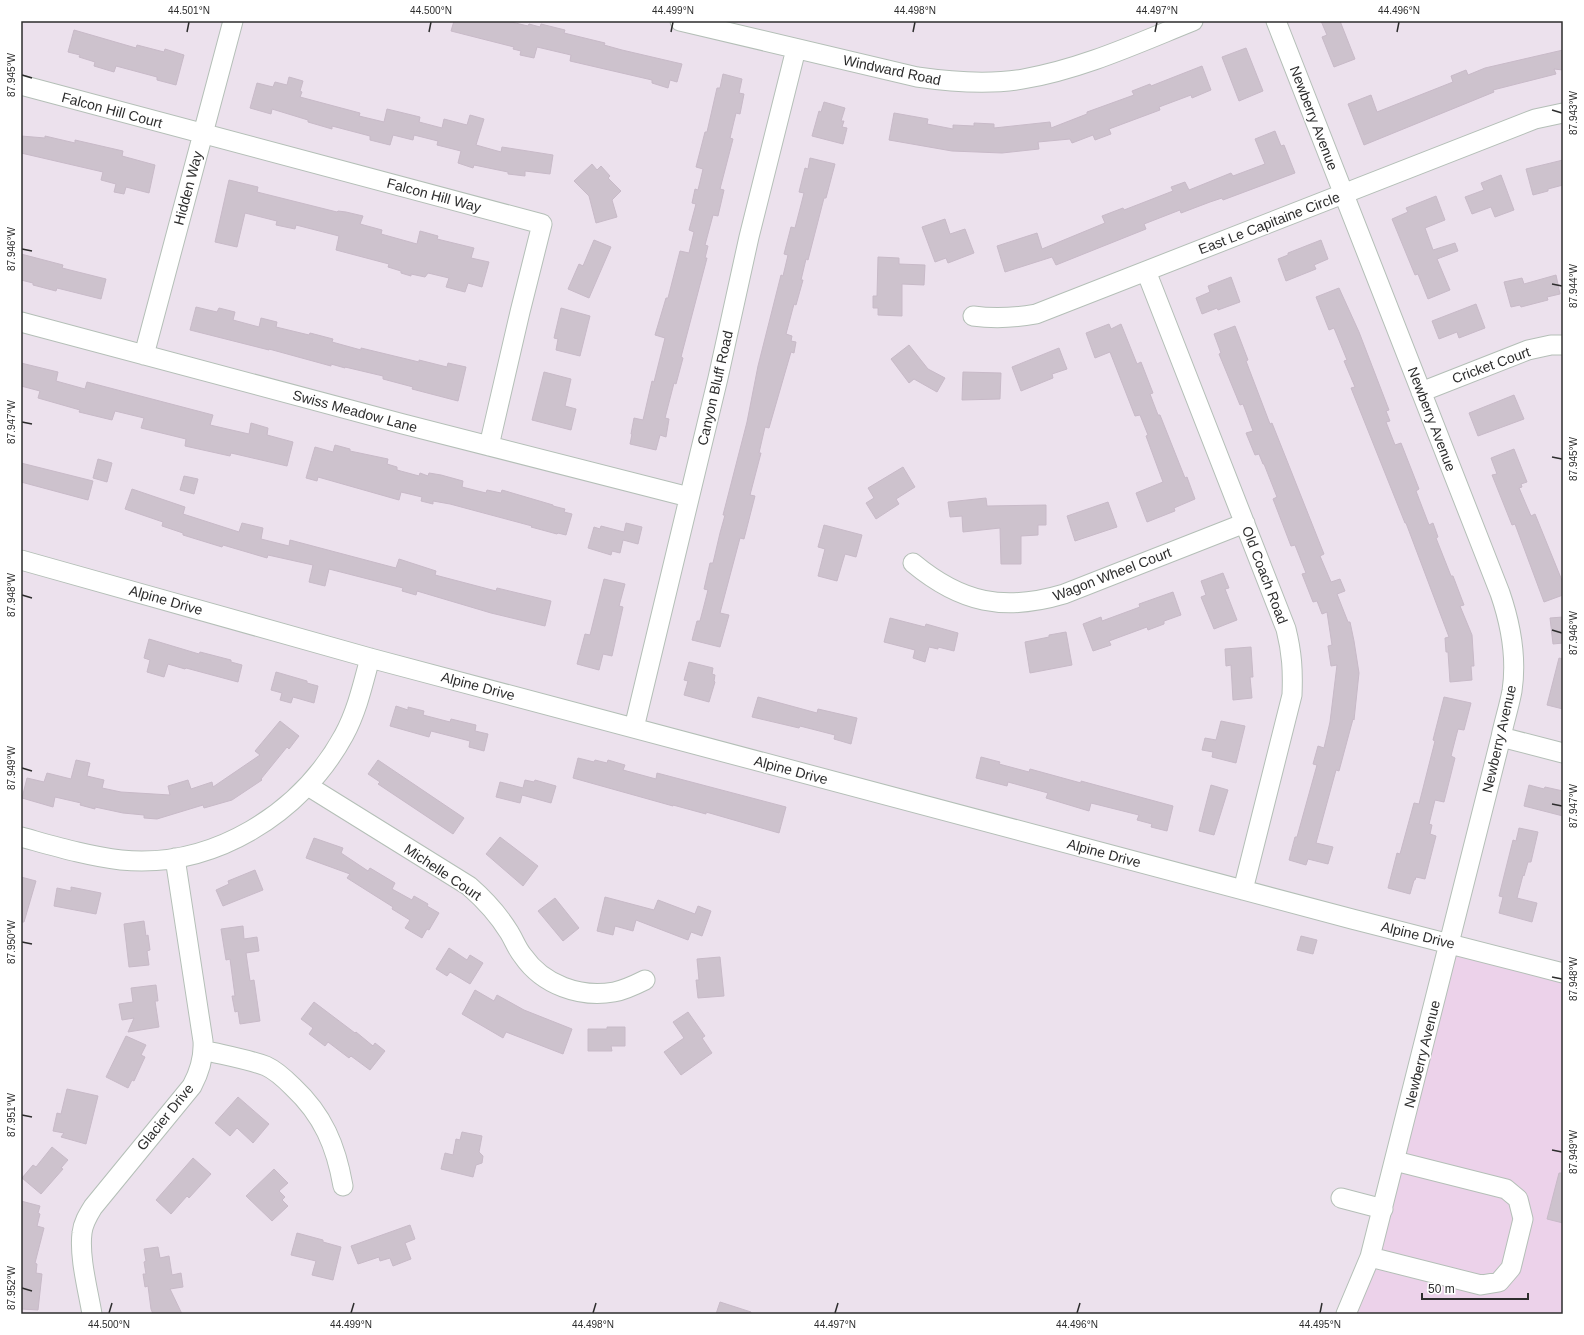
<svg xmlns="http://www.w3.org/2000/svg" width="1584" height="1335" viewBox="0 0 1584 1335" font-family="Helvetica,sans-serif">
  <rect width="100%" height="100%" fill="#ece1ed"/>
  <!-- education -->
  <path fill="#ecd2ea" d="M1449,943l114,30v341h-217z"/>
  <!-- building -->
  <path fill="#cdc2cd" stroke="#c8bac8" d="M454,21h53l21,5 1,-2 11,3 1,-3 24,6 -1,3 41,10 -1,2 18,5 60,14 -5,18 -7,-2 -2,8 -16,-5v-3l-82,-19 1,-6 -34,-8 -3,11 -14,-3 1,-4 -8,-2 1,-2 -63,-16z
    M1321,21h19l15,38 -21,8 -12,-30 5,-2z
    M74,30l62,18 1,-3 27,7 1,-3 19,6 -8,30 -19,-5v-3l-41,-11 -2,6 -20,-6 1,-4 -16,-5 1,-2 -12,-3z
    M1246,48l17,43 -24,10 -17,-44z
    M1563,50v20l-9,-1 2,5 -63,16 1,2 -130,53 -16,-41 23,-9 6,17 76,-30 -2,-6 15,-6 2,5 17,-7z
    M1202,66l9,24 -19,8 -1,-3 -32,12 1,3 -51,19 2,5 -16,6 -2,-5 -21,8 -2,-4 -32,3 1,7 -37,4 -50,-2 -63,-11 5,-27 34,6 -1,5 26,5v-4l21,1v-3l20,1v4l56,-6 1,6 36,-14v-2l47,-17 -2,-4 18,-7 1,2z
    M723,74l19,5 -3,14 5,1 -4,20 -4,-1 -6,25 3,1 -13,50 4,1 -6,26 -5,-1 -8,30 3,1 -3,12h2l-26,99 2,1 -7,26 -2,-1 -9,35 4,1 -3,18 -6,-2 -4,15 -26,-6 2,-10h-1l3,-16 9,2 9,-39 2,1 11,-44 -10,-3 11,-37h2l12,-47 9,2 5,-21 -5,-2 7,-26 -4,-1 3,-14 3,1 5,-21 -7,-2 9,-35h2l10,-44h3z
    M289,77l14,4 -3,10 2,1 -2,5 60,16 -1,3 25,6 3,-13 33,8 -1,5 23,6 2,-9 23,6 3,-10 14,4 -8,26 25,7 1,-5 51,8 -3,19 -25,-3v5l-17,-2v-2l-34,-7 -1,3 -15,-5 3,-12 -24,-6 1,-4 -24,-6 -1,5 -20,-5 -3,10 -20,-5v-4l-38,-10v3l-24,-7v-2l-36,-11 -1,5 -21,-6 7,-25 16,4 2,-5 12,3z
    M824,102l21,6 -4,13h3l-2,6 5,1 -4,16 -31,-8 7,-25 2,1z
    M1275,131l6,15 3,-1 11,28 -72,27 -1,-2 -12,4 -29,11 -1,-3 -36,14 2,5 -90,36 -4,-8 -47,15 -8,-26 40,-13 5,16 63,-26 -3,-7 21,-8 1,2 49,-19 -2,-4 14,-5 4,8 42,-17 2,3 32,-12 -10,-25z
    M21,136l24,2v-2l30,7v-3l48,11 -1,5 33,9 -6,28 -23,-6 -2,7 -10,-2 2,-8 -15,-4 2,-8 -82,-19z
    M810,158l25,6 -9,34h-2l-16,62 -2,-1 -5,21h2l-7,25 -2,-1 -8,30 6,2 -1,5 5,1 -2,11 -3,-1 -22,76 -4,-1 -6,26h2l-11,42 5,1 -11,43 -4,-1 -20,75 9,2 -9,32 -28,-7 5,-19h3l8,-31 -4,-1 6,-26h3l7,-30 5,-18h-2l24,-93 11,-56 23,-91 2,1 5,-21 -4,-1 7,-27 4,1 9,-35 -5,-1 6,-24 3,1z
    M1563,160v25l-15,4v2l-15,4 -7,-26z
    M592,164l5,6 4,-4 9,10 -2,2 13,13 -9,9 5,17 -21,6 -7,-27 -15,-15z
    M1501,175l13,35 -19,7 -4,-10 -19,7 -7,-17 19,-7 -3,-7z
    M229,180l29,7 -1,5 80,20 1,-1 8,1 17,4 -3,8 22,6 -1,4 36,10 3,-13 18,5 -1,3 37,9 -3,10 18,4 -7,25 -14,-4 -3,9 -19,-5 3,-9 -21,-5 -3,4 -14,-3v2l-10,-3v-2l-13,-4 1,-3 -53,-14 3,-14 -43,-11 -1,4 -19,-4 1,-4 -32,-8 -8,34 -22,-5z
    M1436,196l9,24 -20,8 8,22 22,-7 3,8 -21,8 13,31 -22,9 -10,-25 -3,1 -23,-56 16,-7 -2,-4z
    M945,219l5,15 15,-5 9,24 -26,10 -2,-5 -11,4 -13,-35z
    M594,240l17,7 -22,51 -21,-9 11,-25 4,2z
    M1321,240l7,19 -14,6 2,4 -30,12 -8,-22 10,-4v-2z
    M21,254l42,11 -1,3 44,11 -5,20 -44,-11 -1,3 -23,-6v-2l-12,-3z
    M878,257l21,1v6l26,1 -1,20 -22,-1v32l-24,-1v-7h-5v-12h4z
    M1556,275l4,19 -13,3 1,3 -27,7 -1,-2 -9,2 -7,-25 18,-4 2,6z
    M1231,277l9,25 -22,8 -1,-2 -15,6 -6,-16 14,-6 -2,-6z
    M1339,288l20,44 30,78 -3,1 4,10 -4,1 9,23 6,-2 18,46 -3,2 13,34 4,-2 5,14 -2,1 15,38h2l11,29 -4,1 12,29 2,31h-3l1,14 -22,2 -2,-30h-2l-1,-14 4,-1 -43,-114h-1l-54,-135 4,-1 -11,-26 3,-1 -13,-32 -5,2 -13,-33z
    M1476,304l9,24 -26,10 -2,-6 -18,7 -7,-18z
    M196,307l21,5 2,-4 16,4 -2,8 26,7 2,-9 16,4 -1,5 33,8 1,-2 23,6 -1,3 29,8v-2l58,14v-2l28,7 1,-4 18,4 -8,34 -46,-12 1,-2 -30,-8v-3l-38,-9v1l-14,-4v2l-62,-17v1l-79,-20z
    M561,308l29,8 -10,40 -24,-6 2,-11 -4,-1z
    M1109,324l2,5 10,-5 16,40 4,-2 12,31 -3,1 8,21h2l25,63 2,-1 8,22 -21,9 1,3 -28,11 -11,-29 27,-11 -17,-46 2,-1 -8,-20 -5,1 -25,-64 -15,6 -9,-25z
    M1235,326l13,34 -2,1 24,63 2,-1 52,131 -4,2 11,26 9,-3 5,12 -8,3 11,28h2l4,19 5,32 -5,47 -1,-1 -14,52 -3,-1 -20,73 17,4 -5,17 -20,-5 -2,6 -17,-5 6,-23h2l20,-72 -4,-1 5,-18 6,2 6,-26 7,-57 -6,1 -3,-20 4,-1 -5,-33 -5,2 -5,-13 -4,1 -11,-28 4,-1 -11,-28 -4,1 -18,-47 4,-2 -13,-33h-1l-4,-10 -4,1 -9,-22 7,-2 -10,-27 -3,1 -21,-51 2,-1 -7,-19z
    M909,345l19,24 17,9 -8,14 -23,-13 -5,4 -18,-24z
    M1059,348l8,21 -15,5 1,4 -32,13 -9,-24z
    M21,363l37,9 -2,9 29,8 2,-7 126,33 -3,10 39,9 2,-11 17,5 -1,7 26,7 -6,24 -56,-13 -1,3 -45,-10 1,-7 -45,-11 3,-10 -29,-7 -3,9 -33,-8 1,-2 -42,-12 2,-7 -19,-5z
    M544,372l27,7 -6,27 11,3 -5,21 -39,-10z
    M963,372l38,1 -1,26 -38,1z
    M1514,395l10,24 -46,17 -9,-23z
    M335,445l15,4v2l38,8 -1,5 10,3v3l22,6 1,-3 8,3 1,-3 12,2 22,6 -1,6 24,6 1,-3 14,3 1,-3 51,15v1l12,3 -1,3 8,2 -6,21 -8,-2 -1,1 -26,-7 1,-1 -82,-22 -17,-3v3l-12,-3 1,-4 -21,-5 -2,8 -81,-23 -1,4 -11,-3 9,-31 18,5z
    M1514,449l13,33 -6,2 1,3 -3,1 12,28 4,-2 28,69v12l-19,7 -29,-78 -3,1 -20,-50 5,-1 -6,-16z
    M98,459l14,4 -5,19 -14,-4z
    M21,463l72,18 -5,19 -67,-18z
    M903,467l12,20 -19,12 3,5 -23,15 -10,-16 8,-5 -6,-10z
    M184,476l14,3 -4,15 -14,-4z
    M132,489l53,18 -2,7 56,18 3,-9 21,5 -2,11 28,7 1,-6 102,27 4,1 3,-9 37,12 -1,4 61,16 1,-3 54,13 -6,25 -54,-13 -74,-22 -1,4 -14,-4 1,-3 -74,-19 -4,17 -16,-4 4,-17 -45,-10 -1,3 -44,-13 -1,2 -39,-12v-2l-21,-7 1,-4 -38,-13z
    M986,498l1,8 59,-1v20h-8v10l-17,1v28h-20l-1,-36 -37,4 -1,-16 -12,1 -2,-15z
    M1108,502l9,25 -42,14 -8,-25z
    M626,523l16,4 -4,17 -15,-4 -3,13 -8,-2 -1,4 -23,-7 6,-21 6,2 1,-3 23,6z
    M824,525l38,10 -6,22 -11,-3 -8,27 -19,-5 7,-27 -7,-2z
    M1223,573l6,15 -4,1 12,31 -23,9 -13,-32 5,-2 -5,-14z
    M604,579l21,5 -6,22 4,1 -11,49 -9,-2 -4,16 -22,-6 8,-30 5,1z
    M1173,592l8,23 -17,6v3l-16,6 -1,-3 -38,14 2,4 -18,6 -10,-27 18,-7 1,4 38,-14 -1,-3z
    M1563,617v26l-10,1 -3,-26z
    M890,618l35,9 1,-3 32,9 -4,18 -16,-4v2l-9,-2 -4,15 -12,-4 2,-8 -31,-8z
    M1066,632l6,33 -42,8 -5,-31 24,-5v-2z
    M149,639l50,15 1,-2 31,8v2l11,3 -4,17 -52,-14 -1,1 -17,-5 -4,13 -17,-5 3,-12 -6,-2z
    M1251,647l2,30h-3l2,21 -19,2 -2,-35 -5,1 -1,-17z
    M1559,658l4,1v50l-16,-4z
    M689,662l24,6 -1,6 3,1 -1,6 1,1 -6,20 -25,-7 4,-14 -4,-1z
    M276,672l31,9v2l11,3 -4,17 -21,-6 -2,6 -11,-3 2,-7 -11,-3z
    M758,697l59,16 1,-4 39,9 -6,26 -17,-5 1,-4 -35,-9 -1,2 -47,-11z
    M1444,697l27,6 -7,27 -6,-1 -7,27 4,2 -11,44 -9,-2 -6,24 3,1 -2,9 6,2 -11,43 -9,-2 -1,3h-1l-4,14 -22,-6 9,-35 3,1 14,-51 5,1 16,-63 -2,-1z
    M396,706l12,4v-3l16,4 -1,4 27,7 1,-3 25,6 -1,6 13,3 -4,17 -15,-4 1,-6 -39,-10 -2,6 -39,-11z
    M280,721l19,15 -10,13 -2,-2 -26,32 1,1 -30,20 -28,8 -1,-3 -46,14 -13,-1v-3l-21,-2 -28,-6v2l-15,-4 1,-2 -26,-6 -2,10 -31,-9 5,-20 17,4 3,-9 24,6 5,-19 14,3 -3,13 17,4 -2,8 19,4 49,3 -2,-9 20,-6 3,9 21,-7 1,5 47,-32 -5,-4z
    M1221,721l24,5 -9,37 -24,-6 1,-5 -11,-2 3,-12 11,2z
    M981,757l19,5 -1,2 30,8 1,-3 51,14v-2l92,25 -6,25 -16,-4 1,-3 -15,-4 2,-5 -48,-12 -2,8 -43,-13 2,-5 -40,-11 -1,4 -31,-8z
    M578,758l16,4 1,-2 12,3 1,-3 17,5 -2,5 33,9 1,-6 129,34 -7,26 -73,-21v2l-33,-9v1l-100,-28z
    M378,760l86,58 -11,16 -75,-50 2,-2 -12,-8z
    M525,780l9,2 1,-2 21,6 -5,17 -29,-8 -2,8 -24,-6 4,-15 23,6z
    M1211,785l17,5 -14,45 -15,-4z
    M1529,785l15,4 1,-2 18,4v25l-39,-10z
    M1519,828l19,4 -7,30h-3l-4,14 -1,-1 -6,23 20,5 -5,19 -33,-9 4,-16 -4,-1 14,-56 3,1z
    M500,837l38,29 -15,20 -37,-32z
    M314,838l29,10 -2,5 27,18 2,-3 25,15 -3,6 20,11 2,-4 14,8 -1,2 12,7 -10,17 -2,-1 -5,9 -17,-10 5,-8 -18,-11 1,-2 -46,-29 3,-4 -44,-16z
    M255,870l8,20 -40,16 -7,-16 13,-6 -1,-3z
    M21,877l15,4 -12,41h-3z
    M71,887l30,6 -5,21 -42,-8 3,-18 14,3z
    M605,897l49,13 4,-10 37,14 3,-8 13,5 -9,25 -11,-4 -3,8 -52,-20 -3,11 -18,-5 -2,9 -16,-4z
    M555,898l24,30 -16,13 -25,-30z
    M144,921l2,15 2,-1 2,15 -3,1 2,14 -20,2 -5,-43z
    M243,926l1,13 13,-2 2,14 -13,2 4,28 4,-1 6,41 -20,3 -2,-13 -3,1 -3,-16h3l-5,-37 -4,1 -5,-31z
    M1301,936l16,4 -4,14 -16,-4z
    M449,948l18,12 3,-5 13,8 -13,21 -20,-12 -3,4 -11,-7z
    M720,957l4,39 -26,2 -2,-18h3l-2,-21z
    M156,985l2,16h-3l4,26 -31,5 6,-14 -12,2 -3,-16 14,-2 -2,-14z
    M475,990l19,11 3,-6 27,15 48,19 -9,25 -57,-22 -3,6 -41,-24z
    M314,1002l41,31 1,-1 17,14 2,-3 10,8 -15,19 -19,-14 -2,2 -21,-16 -3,4 -16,-12 4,-6 -12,-9z
    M688,1012l17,24 -3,2 10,15 -31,22 -17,-23 20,-14 -11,-16z
    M607,1027h18v19h-14l1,5h-24v-22h19z
    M126,1036l20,9 -5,10 4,2 -11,24 -2,-1 -4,8 -22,-11z
    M67,1089l31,7 -12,48 -25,-7 3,-4 -11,-2 4,-18 4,1z
    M238,1097l31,27 -16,19 -16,-15 -7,8 -15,-13z
    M462,1132l20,4 -3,16 4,4 -1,7 -6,2 -3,12 -32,-8 4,-16 8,2 3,-16 4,1z
    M52,1147l16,13 -7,8 2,1 -22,25 -19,-16 11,-13 3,2z
    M193,1158l18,16 -22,24 -2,-2 -16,18 -15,-14z
    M274,1169l14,14 -9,8 6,6 -3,3 6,6 -16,15 -26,-25z
    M1559,1173h4v50l-16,-4z
    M21,1201l19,5 -2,7 2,1 -3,12 7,2 -9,35 2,1 -1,9 6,1 -4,36 -17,-1z
    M410,1225l5,14 -10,4 6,16 -18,7 -3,-8 -10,3 -1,-4 -21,7 -7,-18z
    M297,1233l26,7v2l18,5 -8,33 -21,-5 4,-14 -25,-6z
    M158,1247l2,11 9,-2 3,19 9,-2 2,14 -13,2 12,25h-29l-2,-5 -3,-23 -3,1 -2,-13h3l-2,-12 2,-1 -2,-12z
    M720,1302l31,10v2h-35z"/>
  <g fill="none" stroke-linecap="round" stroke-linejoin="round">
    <defs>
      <path id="minor" d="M680,21l237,56c35,5 71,8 106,2 59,-10 115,-36 170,-58
        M1276,21l224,572c11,32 17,65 12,98 -3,16 -8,31 -11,46l-131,520 -24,57
        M21,85l521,139 -22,88 -31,134
        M1146,271l140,358c6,24 7,42 6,66l-49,195
        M973,316c22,3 41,2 63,-2l499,-195 28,-6
        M21,322l382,102 286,73
        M144,355l89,-334
        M1421,392l107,-42 23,-5h12
        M21,560l349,98 982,261 211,54
        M913,563c48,40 91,49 151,31l181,-71
        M634,728l84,-350 31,-141 47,-188
        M1501,737l62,16
        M308,786l161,100c16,14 29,28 40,46 5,8 8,17 14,24 20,29 57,42 91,36 11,-2 21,-7 31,-12
        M21,837c33,9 66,19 100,23 92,9 180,-46 223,-125 13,-24 19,-51 26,-77
        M203,1050c20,5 44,9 63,16 9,4 19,13 27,21 30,28 43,59 50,99
        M1341,1198l42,11
        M1370,1257l111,28 18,-3 12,-14 12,-49 -5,-20 -12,-10 -111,-28
        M92,1314c-4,-24 -13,-57 -10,-81 1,-10 6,-18 11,-26l99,-121c8,-15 12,-28 11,-45l-28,-183"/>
    </defs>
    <!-- minor casing -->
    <use href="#minor" stroke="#b4bfb7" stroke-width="21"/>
    <!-- minor -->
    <use href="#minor" stroke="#fff" stroke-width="19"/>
  </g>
  <!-- ticks -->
  <path fill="none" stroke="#2d2d2d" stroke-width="1.5" d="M187,32l2,-10M429,32l2,-10M671,32l2,-10M913,32l2,-10M1155,32l2,-10M1397,32l2,-10M22,75l10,3M1552,110l10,3M22,249l10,2M1552,284l10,2M22,422l10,2M1552,457l10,2M22,595l10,3M1552,630l10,3M22,768l10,3M1552,804l10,2M22,942l10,2M1552,977l10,2M22,1115l10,2M1552,1150l10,2M22,1288l10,3M109,1313l3,-10M351,1313l3,-10M593,1313l3,-10M835,1313l3,-10M1077,1313l3,-10M1320,1313l2,-10"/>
  <g text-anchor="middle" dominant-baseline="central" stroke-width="3.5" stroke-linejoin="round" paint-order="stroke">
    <!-- street labels -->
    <g font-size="14" fill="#2d2d2d" stroke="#fff">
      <text transform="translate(892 70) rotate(12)">Windward Road</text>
      <text transform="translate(112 110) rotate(15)">Falcon Hill Court</text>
      <text transform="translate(1314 118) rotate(69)">Newberry Avenue</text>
      <text transform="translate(188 188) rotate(-75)">Hidden Way</text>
      <text transform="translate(434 195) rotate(15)">Falcon Hill Way</text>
      <text transform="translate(1269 223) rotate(-21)">East Le Capitaine Circle</text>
      <text transform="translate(1491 365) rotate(-20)">Cricket Court</text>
      <text transform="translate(715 388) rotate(-77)">Canyon Bluff Road</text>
      <text transform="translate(355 411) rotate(15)">Swiss Meadow Lane</text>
      <text transform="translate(1432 419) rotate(69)">Newberry Avenue</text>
      <text transform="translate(1112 574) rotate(-21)">Wagon Wheel Court</text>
      <text transform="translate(1265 575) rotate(69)">Old Coach Road</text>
      <text transform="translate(166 600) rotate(16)">Alpine Drive</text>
      <text transform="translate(478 686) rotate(15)">Alpine Drive</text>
      <text transform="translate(1499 739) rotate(-77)">Newberry Avenue</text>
      <text transform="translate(791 770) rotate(15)">Alpine Drive</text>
      <text transform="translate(1104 853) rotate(15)">Alpine Drive</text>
      <text transform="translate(443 872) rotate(34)">Michelle Court</text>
      <text transform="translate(1418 935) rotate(14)">Alpine Drive</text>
      <text transform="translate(1422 1054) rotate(-76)">Newberry Avenue</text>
      <text transform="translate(165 1117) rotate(-51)">Glacier Drive</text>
    </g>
  </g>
  <!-- border -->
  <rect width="1584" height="1335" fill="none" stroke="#ffffff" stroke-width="44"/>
  <!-- scale -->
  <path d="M1422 1293v6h106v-6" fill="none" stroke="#2d2d2d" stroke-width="2"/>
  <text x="1428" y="1293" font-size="12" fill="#2d2d2d" stroke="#ffffff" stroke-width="3" paint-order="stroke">50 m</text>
  <rect x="22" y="22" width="1540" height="1291" fill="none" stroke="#2d2d2d" stroke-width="1.5"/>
  <g font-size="10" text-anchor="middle" fill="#2d2d2d">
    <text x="189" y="14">44.501°N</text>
    <text x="431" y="14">44.500°N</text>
    <text x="673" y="14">44.499°N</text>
    <text x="915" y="14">44.498°N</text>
    <text x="1157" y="14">44.497°N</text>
    <text x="1399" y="14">44.496°N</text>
    <text transform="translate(11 75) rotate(-90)" y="4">87.945°W</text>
    <text transform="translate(1573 113) rotate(-90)" y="4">87.943°W</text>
    <text transform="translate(11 249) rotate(-90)" y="4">87.946°W</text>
    <text transform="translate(1573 286) rotate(-90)" y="4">87.944°W</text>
    <text transform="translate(11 422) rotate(-90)" y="4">87.947°W</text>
    <text transform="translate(1573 459) rotate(-90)" y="4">87.945°W</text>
    <text transform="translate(11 595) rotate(-90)" y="4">87.948°W</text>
    <text transform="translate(1573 633) rotate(-90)" y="4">87.946°W</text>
    <text transform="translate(11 768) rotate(-90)" y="4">87.949°W</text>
    <text transform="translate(1573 806) rotate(-90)" y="4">87.947°W</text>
    <text transform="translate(11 942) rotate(-90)" y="4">87.950°W</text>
    <text transform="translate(1573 979) rotate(-90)" y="4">87.948°W</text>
    <text transform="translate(11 1115) rotate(-90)" y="4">87.951°W</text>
    <text transform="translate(1573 1152) rotate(-90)" y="4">87.949°W</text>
    <text transform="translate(11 1288) rotate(-90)" y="4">87.952°W</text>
    <text x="109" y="1328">44.500°N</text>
    <text x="351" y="1328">44.499°N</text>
    <text x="593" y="1328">44.498°N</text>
    <text x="835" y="1328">44.497°N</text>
    <text x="1077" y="1328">44.496°N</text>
    <text x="1320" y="1328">44.495°N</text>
  </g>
</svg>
